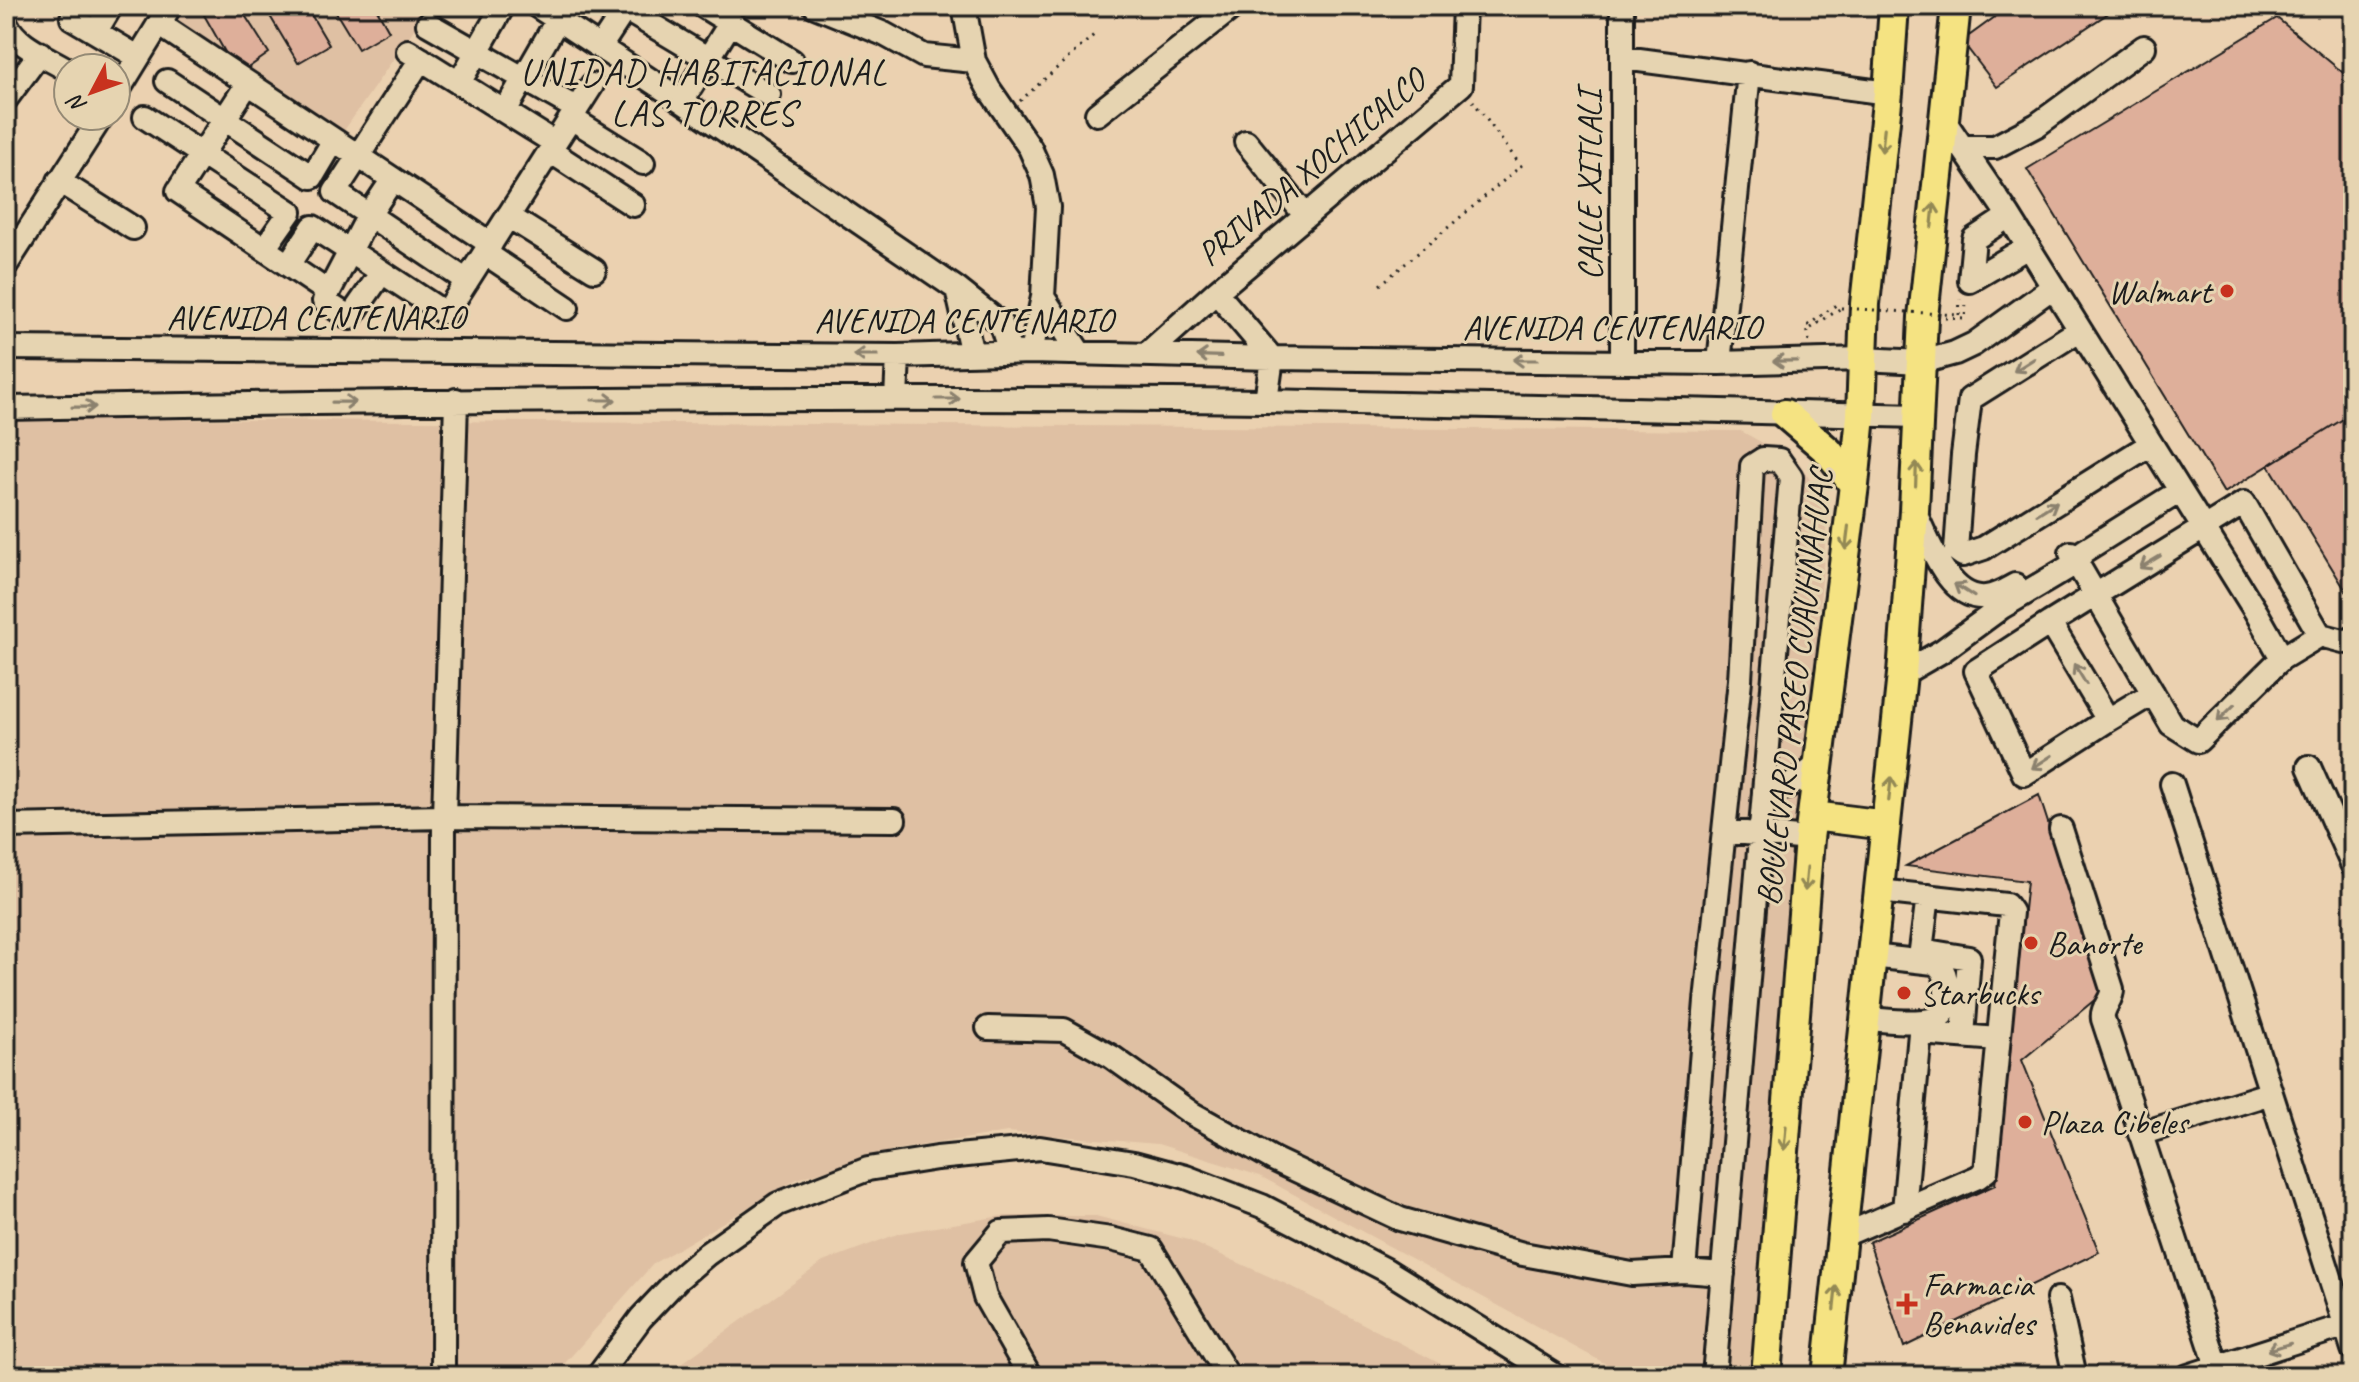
<svg xmlns="http://www.w3.org/2000/svg" width="2359" height="1382" viewBox="0 0 2359 1382" font-family="Caveat,sans-serif">
  <rect width="100%" height="100%" fill="#ebd1b0"/>
  <filter id="ink" filterUnits="userSpaceOnUse"><feTurbulence type="fractalNoise" baseFrequency=".0125" numOctaves="2"/><feDisplacementMap in="SourceGraphic" scale="16" xChannelSelector="R" yChannelSelector="G"/><feConvolveMatrix kernelMatrix="1 2 1 2 8 2 1 2 1" color-interpolation-filters="sRGB"/></filter>
  <g filter="url(#ink)">
    <!-- built -->
    <path fill="#dfc0a3" d="M185,6h245l-91,132 -168,-109z
      M6,418l1735,13 58,32 29,45 -73,868h-127l-368,-200 -102,-32 -151,-12 -114,18 -96,29 -143,84 -88,99 -8,14h-552z
      M1001,1216h95l92,24 98,44 178,92h-800l159,-114 77,-29z"/>
    <!-- building -->
    <path fill="#deaf9a" stroke="#1c1c1c" stroke-width="2" d="M199,6h40l30,47 -31,22z
      M264,6h42l23,39 -31,18z
      M332,6h43l14,25 -31,18z
      M2010,6h89l8,8 -110,73 -35,-46z
      M2277,18l76,63v332l-129,80 -197,-324z
      M2353,413v181l-4,2 -80,-131z
      M2039,795l64,198 -81,67 77,192 -195,95 -35,-105 126,-57 32,-304 -121,-15z"/>
    <g fill="none" stroke-linecap="round" stroke-linejoin="round">
      <defs>
        <path id="minor" d="M537,6l145,95 275,188 44,35 9,28
          M703,6l89,55
          M815,6l69,28 40,22 50,5
          M964,6l10,55 15,28 41,59 12,27 6,32 -5,90 -12,55
          M625,9l144,86
          M72,18l66,39
          M6,23c10,23 41,34 62,47
          M159,24l332,220
          M428,24l149,85
          M96,31l15,-25
          M600,47l27,-41
          M408,51l147,92
          M1624,58l264,35
          M421,59l-86,133 132,89
          M167,81l145,96 22,-37
          M248,83l-70,108 150,101
          M459,83l44,-77
          M116,94l54,-88
          M6,99l34,-46
          M682,101l49,-79
          M505,111l53,-92
          M1097,114l137,-108
          M145,117l145,95 -26,37
          M571,118l72,45
          M1943,119l66,97 247,396 26,46
          M1246,142l59,73
          M1962,147h33l42,-22 107,-78
          M550,151l83,54
          M59,181l74,47
          M508,216l86,54
          M2009,216l-35,23 -4,42 58,-34
          M485,253l82,55
          M6,265l96,-149
          M288,265l25,-38 130,85h4l145,-227
          M382,272l-32,46 -26,-17 45,-86 24,-36
          M957,289l15,65
          M1216,292l56,66 -6,43
          M1043,297l36,55
          M2078,331l-108,68 -7,56 -7,95 7,5 21,-7 167,-104
          M6,348l892,8 133,-4 241,6 447,5 144,-4 59,3 33,-9 19,-9 79,-57
          M1147,354l69,-62 245,-207 3,-79
          M1622,361v-355
          M1719,363l30,-290
          M896,399l2,-43
          M6,408c420,-8 839,-12 1259,-7 218,3 436,10 654,15
          M1914,511c14,28 34,90 72,86 10,-1 20,-7 29,-12
          M2071,553l100,171 27,17 84,-83 38,-23 27,7 6,-4
          M2050,623l-74,48 48,103 84,-54
          M1902,674l40,-23 60,-44 74,-44 8,-12 96,-60
          M2153,693l-45,27 -58,-97 194,-120 76,132
          M2309,767l44,99
          M2172,784l181,565
          M1764,790l24,-3 30,-22
          M6,826l438,-9 450,3
          M2061,829l51,160c1,11 -11,18 -9,30l114,347
          M1724,831l85,8
          M1928,896l-7,54 48,8 -6,78
          M1865,1019c17,0 74,10 80,-9 2,-5 1,-14 1,-20 0,-13 0,-20 -12,-27l-62,-7
          M988,1028l76,2 48,27 79,56 84,47 125,59 123,35 109,20 52,-3 39,3
          M2140,1134l131,-41
          M1904,1210l16,-177 78,6
          M1842,1236l136,-59 8,-6 25,-259 -5,-7 -127,-14
          M1684,1271l22,-270 34,-321 12,-214 11,-7 16,1 12,17 -77,899
          M2058,1299l17,77
          M443,1376l1,-559 12,-417
          M598,1376l43,-58 36,-38 30,-26 71,-50 90,-35 69,-11 103,-10 94,15 52,14 76,29 124,64 170,106
          M1030,1376l-45,-79 -9,-35 25,-30 47,-2 63,9 40,10 77,127
          M2188,1376l165,-53"/>
        <path id="major" d="M1785,414l43,37 26,34
          M1813,816l73,9
          M1766,1376l43,-537 45,-354 7,-69 4,-112 23,-211 6,-87
          M1827,1376l75,-702 12,-163 9,-194 33,-311"/>
      </defs>
      <!-- minor casing -->
      <use href="#minor" stroke="#1c1c1c" stroke-width="28"/>
      <!-- major casing -->
      <use href="#major" stroke="#1c1c1c" stroke-width="34"/>
      <!-- path -->
      <path stroke="#1c1c1c" stroke-width="3" stroke-dasharray="2 6" stroke-linecap="butt" d="M1020,101l75,-67
        M1380,285l141,-119 -48,-65
        M1959,315l1,-16
        M1945,318l20,1 1,-17
        M1811,328l30,-20
        M1809,341l-2,-15 33,-24"/>
      <!-- minor -->
      <use href="#minor" stroke="#e6d4b1" stroke-width="22"/>
      <!-- major -->
      <use href="#major" stroke="#f5e382" stroke-width="28"/>
      <!-- path-bridge -->
      <path stroke="#1c1c1c" stroke-width="3" stroke-dasharray="2 6" stroke-linecap="butt" d="M1841,308l118,7"/>
    </g>
    <!-- one-way arrows -->
    <defs><path id="oneway-shaft" d="M-6 0H5M1.5-3L5.5 0L1.5 3" fill="none" stroke-width="1.6" stroke-linecap="round" stroke-linejoin="round" transform="scale(2)"/></defs>
    <g stroke="#938954">
      <use href="#oneway-shaft" transform="translate(1883 140) rotate(96)"/>
      <use href="#oneway-shaft" transform="translate(1933 215) rotate(-84)"/>
      <use href="#oneway-shaft" transform="translate(1916 474) rotate(-88)"/>
      <use href="#oneway-shaft" transform="translate(1847 538) rotate(97)"/>
      <use href="#oneway-shaft" transform="translate(1890 789) rotate(-84)"/>
      <use href="#oneway-shaft" transform="translate(1806 879) rotate(95)"/>
      <use href="#oneway-shaft" transform="translate(1785 1138) rotate(95)"/>
      <use href="#oneway-shaft" transform="translate(1835 1298) rotate(-84)"/>
    </g>
    <g stroke="#8b816e">
      <use href="#oneway-shaft" transform="translate(866 355) rotate(-180)"/>
      <use href="#oneway-shaft" transform="translate(1209 356) rotate(-178)"/>
      <use href="#oneway-shaft" transform="translate(1525 360) rotate(-180)"/>
      <use href="#oneway-shaft" transform="translate(1785 361) rotate(179)"/>
      <use href="#oneway-shaft" transform="translate(2024 365) rotate(148)"/>
      <use href="#oneway-shaft" transform="translate(948 399)"/>
      <use href="#oneway-shaft" transform="translate(604 400)"/>
      <use href="#oneway-shaft" transform="translate(344 402) rotate(-1)"/>
      <use href="#oneway-shaft" transform="translate(84 407) rotate(-1)"/>
      <use href="#oneway-shaft" transform="translate(2047 508) rotate(-32)"/>
      <use href="#oneway-shaft" transform="translate(2150 562) rotate(149)"/>
      <use href="#oneway-shaft" transform="translate(1964 590) rotate(-147)"/>
      <use href="#oneway-shaft" transform="translate(2080 674) rotate(-121)"/>
      <use href="#oneway-shaft" transform="translate(2226 713) rotate(135)"/>
      <use href="#oneway-shaft" transform="translate(2042 762) rotate(147)"/>
      <use href="#oneway-shaft" transform="translate(2279 1347) rotate(162)"/>
    </g>
  </g>
  <!-- markers -->
  <g fill="#c8321e" stroke="#e6d4b1" stroke-width="3">
    <circle cx="2227" cy="291" r="8"/>
    <circle cx="2031" cy="943" r="8"/>
    <circle cx="1904" cy="993" r="8"/>
    <circle cx="2025" cy="1122" r="8"/>
    <path d="M1903 1292h8v8h8v8h-8v8h-8v-8h-8v-8h8z"/>
  </g>
  <g text-anchor="middle" dominant-baseline="central" stroke-width="6" stroke-linejoin="round" paint-order="stroke">
    <!-- street labels -->
    <g font-size="34" fill="#1c1c1c" stroke="#e6d4b1">
      <text transform="translate(1311 167) rotate(-40)">PRIVADA XOCHICALCO</text>
      <text transform="translate(1589 185) rotate(-90)">CALLE XITLALI</text>
      <text x="316" y="317">AVENIDA CENTENARIO</text>
      <text x="964" y="320">AVENIDA CENTENARIO</text>
      <text x="1612" y="327">AVENIDA CENTENARIO</text>
      <text transform="translate(1794 687) rotate(-83)">BOULEVARD PASEO CUAUHNÁHUAC</text>
    </g>
    <!-- poi labels -->
    <g font-size="34" fill="#1c1c1c" stroke="#e6d4b1" text-anchor="start">
      <text x="2211" y="291" text-anchor="end">Walmart</text>
      <text x="2047" y="943">Banorte</text>
      <text x="1920" y="993">Starbucks</text>
      <text x="2041" y="1122">Plaza Cibeles</text>
      <text x="1923" y="1284">Farmacia<tspan x="1923" dy="39">Benavides</tspan></text>
    </g>
    <!-- neighbourhood labels -->
    <g font-size="36" letter-spacing="2" fill="#1c1c1c" stroke="#e6d4b1">
      <text x="704" y="72">UNIDAD HABITACIONAL<tspan x="704" dy="41">LAS TORRES</tspan></text>
    </g>
  </g>
  <!-- margin -->
  <rect width="2359" height="1382" fill="none" stroke="#e6d4b1" stroke-width="32"/>
  <rect x="16" y="16" width="2327" height="1350" fill="none" stroke="#1c1c1c" stroke-width="3" filter="url(#ink)"/>
  <!-- north arrow -->
  <g transform="translate(92 92) rotate(229)"><circle r="38" fill="#e6d4b1" stroke="#958a75" stroke-width="2"/>
  <path d="M0-6L14 30L0 20L-14 30Z" fill="#c8321e"/>
  <text y="-12" font-size="22" font-weight="bold" text-anchor="middle" fill="#1c1c1c">N</text>
  </g>
</svg>
